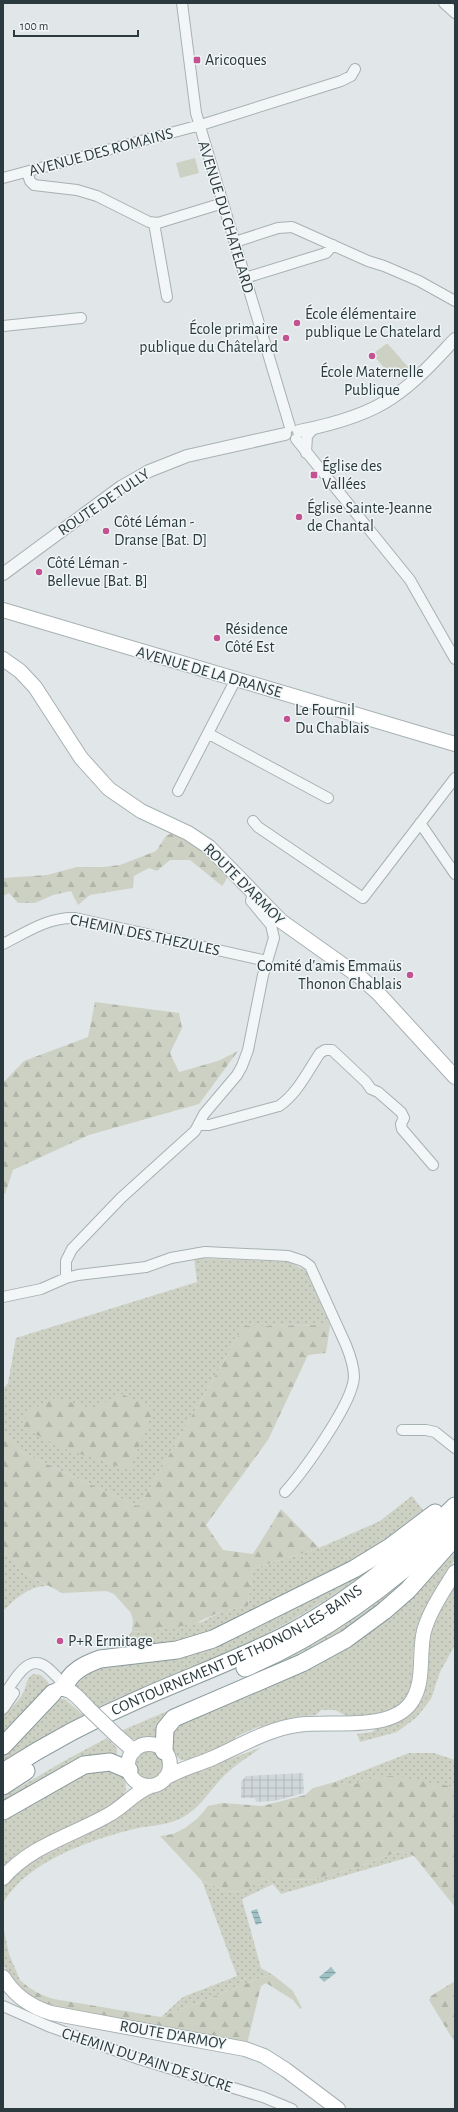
<svg xmlns="http://www.w3.org/2000/svg" width="458" height="2112" viewBox="0 0 458 2112" font-family="'Alegreya Sans',sans-serif">
  <defs>
    <pattern id="industrial-grid" width="8" height="8" patternUnits="userSpaceOnUse"><rect width="8" height="8" fill="#cfd7da"/><path d="M0 4h8M4 0v8" fill="none" stroke="#b2b9bc"/></pattern>
    <pattern id="grass-dots" width="8" height="8" patternUnits="userSpaceOnUse"><rect width="8" height="8" fill="#cdd1c3"/><path d="M2 2h.1M6 6h.1" fill="none" stroke="#b0b4a9" stroke-width="1.8" stroke-linecap="round"/></pattern>
    <pattern id="forest-firs" width="22" height="20" patternUnits="userSpaceOnUse"><rect width="22" height="20" fill="#cdd1c3"/><path d="M5 1l3.5 6h-7zM16 11l3.5 6h-7z" fill="#b0b4a9"/></pattern>
    <pattern id="water-rules" width="6" height="5" patternUnits="userSpaceOnUse"><rect width="6" height="5" fill="#9fc1c5"/><path d="M0 2.5h6" fill="none" stroke="#829ea1"/></pattern>
  </defs>
  <rect width="100%" height="100%" fill="#e1e7e8"/>
  <!-- industrial -->
  <path fill="url(#industrial-grid)" d="M303,1773l1,20 -30,8 -18,1 -1,-4h-14v-16l5,-6z"/>
  <!-- grass -->
  <path fill="url(#grass-dots)" d="M194,1258l95,4 17,9 24,54 -86,1 -105,181 -118,-55 -18,-23v-40l5,-6 8,-45 181,-56z
    M412,1496l11,14 -51,39 -37,21 -139,70 -77,10 13,-19 14,1 56,-10 20,-11 26,-5 4,-37 67,-21 61,-27z
    M3,1551l11,9 7,11 27,15c-18,-1 -33,13 -45,25z
    M455,1552v7l-35,62 -6,24 -1,13 4,10 -4,20 -10,16 -17,10 -36,4 -15,-8h-14l-5,5 -21,2 -40,11 -19,9 -10,10 -35,13h-10l-10,-8 1,-25 126,-55 131,-93z
    M391,1554c-42,32 -86,61 -133,84 -53,27 -109,45 -162,70l-21,-22v-4l15,-15 75,-11z
    M417,1572l-84,71 -155,69 -18,30 -10,-2 -21,-1 -8,-8c53,-24 109,-43 161,-70 49,-25 91,-56 135,-89z
    M455,1583v62l-15,27 -9,27 -14,18 -20,15 -37,10 -3,-8 15,-2 9,-7 21,-8 28,-87z
    M33,1674l8,1 7,7 1,5 -46,48v-19c7,-8 16,-14 21,-25 3,-7 2,-12 9,-17z
    M59,1698l6,1 18,16 -80,46v-10z
    M107,1738l10,10v12l-114,47v-10l61,-36z
    M262,1747c-14,10 -30,20 -41,32 -12,13 -21,28 -36,37 -14,9 -31,9 -47,12 -45,11 -110,32 -135,75 0,-4 -1,-9 0,-13 7,-27 81,-55 106,-67 31,-30 73,-46 112,-64l6,1z
    M134 1765a15 15 0 1 1 30 0a15 15 0 1 1-30 0Z
    M409,1753h25l21,7v27l-78,-10 -26,8 -16,-3z
    M104,1769l21,8 1,13 -8,12 -115,68v-51l74,-43z
    M399,1851l14,5 -132,38 -8,-10 -31,15 19,69 12,7 -10,2 -102,40 22,-20 54,-21 -35,-95 25,10 14,1 24,-14 45,2 52,-14z
    M3,1925l6,29 11,26 -5,5 -12,-21z"/>
  <!-- forest -->
  <path fill="url(#forest-firs)" d="M174,832l26,15 29,28 -7,11 -32,-26h-20l-13,11 -8,-3 -15,8 -1,12 -43,7 -12,10 -7,-14 -18,4 -18,8h-17l-9,-10 -6,3v-18l44,-3 30,-8h26l17,-2 36,-14 10,-15z
    M95,1002l84,11 3,15 -12,25 9,19 39,-11 20,-10 -39,53 -110,31 -76,35 -8,24 -2,-1v-110l21,-22 64,-24z
    M330,1325l-4,28 -18,2 -40,85 -62,85 17,25 30,4 28,-45 38,39 -67,21 -4,37 -26,5 -28,13 -48,8 -14,-1 1,-10 -2,-8 -17,-19 -8,-3 -44,2 -41,-22 -7,-11 -11,-9v-122l18,23 118,55 105,-181z
    M119,1393l35,15 -24,62 -72,-23 -38,-22 13,-16 22,-11 40,11z
    M394,1776l61,11v120l-41,-51 -15,-5 -37,15 -52,14 -45,-2 -23,14 -15,-1 -25,-10 -42,-45 13,-2 12,-6 13,-10 10,-12 14,-3 40,3 43,-11 8,-7 22,-6 16,3 26,-8z
    M273,1975l20,16 9,17 -2,1 -7,-9 -27,-17 -5,3 -14,58 -207,-40 -25,-19 5,-5c11,10 20,15 34,19l107,18 102,-40z
    M455,1981v62l-26,-43 2,-4z"/>
  <!-- park -->
  <path fill="#cdd1c3" d="M195,158l4,15 -19,5 -4,-15z
    M386,344h2l20,23v3l-12,9h-2l-20,-23v-3z"/>
  <!-- water -->
  <path fill="url(#water-rules)" d="M257,1909l5,14 -6,2 -5,-14z
    M331,1967l5,6 -12,9 -5,-5z"/>
  <g fill="none" stroke-linecap="round" stroke-linejoin="round">
    <defs>
      <path id="minor" d="M182,3l14,110 94,314
        M444,3l11,10
        M27,172l3,9 4,4 43,5 20,6 52,26 9,1 65,-20
        M3,178l201,-54 137,-43 10,-5 4,-7
        M154,223l13,74
        M235,242l43,-14 14,-1 76,34 16,5 35,15 36,20
        M245,278l81,-25 7,-8
        M3,326l78,-8
        M296,439l114,141 45,79
        M306,453l1,-17 7,-8
        M209,734l119,64
        M178,791l58,-112
        M253,821l5,6 105,71 92,-120
        M420,823l35,51
        M3,944c24,-12 45,-27 72,-26l192,43
        M199,1125h10l70,-19c18,-12 29,-35 41,-53l5,-3h7l34,32 5,7 7,3 23,20 3,6 -3,6 1,5 31,36
        M66,1278l12,-3 68,-8 25,-9 34,-6 83,4 15,5 7,5 36,79c4,10 8,21 8,32 -1,26 -51,95 -69,115
        M3,1297l38,-8 25,-11v-17l6,-12 49,-51 74,-67 9,-17 33,-39 5,-9 6,-16 15,-75 11,-37 -3,-13 -20,-24 2,-8
        M402,1430h24l9,2 20,16
        M3,1697c11,-16 26,-49 48,-26 5,5 11,10 14,17
        M3,1709l11,-16
        M3,2006l45,20 91,33 124,38 29,12"/>
      <path id="tertiary" d="M299,431c31,-6 67,-15 94,-34 24,-16 43,-38 62,-58
        M3,574l118,-87 28,-16 38,-15 98,-22"/>
      <path id="secondary" d="M3,610l452,134
        M3,659l17,12 15,16 46,71 28,31 32,22 47,22 21,14 72,74 79,56 18,16 77,84
        M55,1691c12,-9 25,9 33,17
        M117,1736l17,15
        M128 1765a21 21 0 1 1 42 0a21 21 0 1 1-42 0Z
        M165,1778c15,-9 32,-13 48,-20 27,-12 55,-29 84,-33 33,-5 91,7 113,-21 16,-21 8,-49 14,-73 6,-21 20,-41 31,-59
        M3,1878c28,-33 71,-43 107,-64 14,-8 25,-22 41,-28
        M3,1977c11,18 28,30 48,36l194,36 19,7 22,14 52,39"/>
      <g id="trunk">
        <path d="M245,1668c79,-34 149,-85 210,-145"/>
        <path d="M65,1688c3,-16 21,-24 35,-29l77,-9 36,-11 141,-70 36,-22 45,-34"/>
        <path d="M3,1746l50,-53"/>
        <path d="M164,1751l1,-22 9,-11 128,-55 44,-24 38,-28 24,-21 47,-53"/>
        <path id="s1" d="M3,1772c45,-29 92,-54 141,-75 48,-21 97,-39 144,-63 62,-33 117,-78 167,-128"/>
        <path d="M3,1786l23,-15"/>
        <path d="M3,1811l81,-46 26,-3 19,8"/>
      </g>
    </defs>
    <!-- minor casing -->
    <use href="#minor" stroke="#a7b0b2" stroke-width="12"/>
    <!-- tertiary casing -->
    <use href="#tertiary" stroke="#a7b0b2" stroke-width="14"/>
    <!-- secondary casing -->
    <use href="#secondary" stroke="#a7b0b2" stroke-width="16"/>
    <!-- trunk casing -->
    <use href="#trunk" stroke="#8a9a9d" stroke-width="19"/>
    <!-- minor -->
    <use href="#minor" stroke="#f3f6f7" stroke-width="10"/>
    <!-- tertiary -->
    <use href="#tertiary" stroke="#f3f6f7" stroke-width="12"/>
    <!-- secondary -->
    <use href="#secondary" stroke="#fff" stroke-width="14"/>
    <!-- trunk -->
    <use href="#trunk" stroke="#fff" stroke-width="17"/>
    <defs>
      <path id="secondary-bridge" d="M88,1708l29,28"/>
    </defs>
    <!-- secondary-bridge casing -->
    <use href="#secondary-bridge" stroke="#a7b0b2" stroke-width="16" stroke-linecap="butt"/>
    <!-- secondary-bridge -->
    <use href="#secondary-bridge" stroke="#fff" stroke-width="14"/>
  </g>
  <!-- markers -->
  <g fill="#c25291" stroke="#f0f5f6" stroke-width="1.5">
    <rect x="193" y="56" width="8" height="8" rx="2"/>
    <circle cx="297" cy="323" r="4"/>
    <circle cx="286" cy="338" r="4"/>
    <circle cx="372" cy="356" r="4"/>
    <rect x="310" y="471" width="8" height="8" rx="2"/>
    <circle cx="299" cy="517" r="4"/>
    <circle cx="106" cy="531" r="4"/>
    <circle cx="39" cy="572" r="4"/>
    <circle cx="217" cy="638" r="4"/>
    <circle cx="287" cy="719" r="4"/>
    <circle cx="410" cy="975" r="4"/>
    <circle cx="60" cy="1641" r="4"/>
  </g>
  <g text-anchor="middle" dominant-baseline="central" stroke-width="3" stroke-linejoin="round" paint-order="stroke">
    <!-- poi labels -->
    <g font-size="16" fill="#2b3a3e" stroke="#f0f5f6" text-anchor="start">
      <text x="205" y="60">Aricoques</text>
      <text x="305" y="314">École élémentaire<tspan x="305" dy="18">publique Le Chatelard</tspan></text>
      <text x="278" y="329" text-anchor="end">École primaire<tspan x="278" dy="18">publique du Châtelard</tspan></text>
      <text x="372" y="372" text-anchor="middle">École Maternelle<tspan x="372" dy="18">Publique</tspan></text>
      <text x="322" y="466">Église des<tspan x="322" dy="18">Vallées</tspan></text>
      <text x="307" y="508">Église Sainte-Jeanne<tspan x="307" dy="18">de Chantal</tspan></text>
      <text x="114" y="522">Côté Léman -<tspan x="114" dy="18">Dranse [Bat. D]</tspan></text>
      <text x="47" y="563">Côté Léman -<tspan x="47" dy="18">Bellevue [Bat. B]</tspan></text>
      <text x="225" y="629">Résidence<tspan x="225" dy="18">Côté Est</tspan></text>
      <text x="295" y="710">Le Fournil<tspan x="295" dy="18">Du Chablais</tspan></text>
      <text x="402" y="966" text-anchor="end">Comité d'amis Emmaüs<tspan x="402" dy="18">Thonon Chablais</tspan></text>
      <text x="68" y="1641">P+R Ermitage</text>
    </g>
    <!-- street labels -->
    <g font-size="16" fill="#2b3a3e" stroke="#f0f5f6">
      <text transform="translate(101 152) rotate(-15)">AVENUE DES ROMAINS</text>
      <text transform="translate(226 217) rotate(73)">AVENUE DU CHATELARD</text>
      <text transform="translate(104 502) rotate(-34)">ROUTE DE TULLY</text>
      <text transform="translate(209 672) rotate(16)">AVENUE DE LA DRANSE</text>
      <text transform="translate(244 884) rotate(45)">ROUTE D'ARMOY</text>
      <text transform="translate(145 935) rotate(12)">CHEMIN DES THEZULES</text>
      <text stroke="none"><textPath href="#s1" startOffset="264">CONTOURNEMENT DE THONON-LES-BAINS</textPath></text>
      <text transform="translate(173 2035) rotate(10)">ROUTE D'ARMOY</text>
      <text transform="translate(147 2060) rotate(18)">CHEMIN DU PAIN DE SUCRE</text>
    </g>
  </g>
  <!-- border -->
  <rect width="458" height="2112" fill="none" stroke="#2b3a3e" stroke-width="8"/>
  <!-- scale -->
  <path d="M14 30v6h124v-6" fill="none" stroke="#2b3a3e" stroke-width="2"/>
  <text x="20" y="30" font-size="12" fill="#2b3a3e" stroke="#f0f5f6" stroke-width="3" paint-order="stroke">100 m</text>
</svg>
